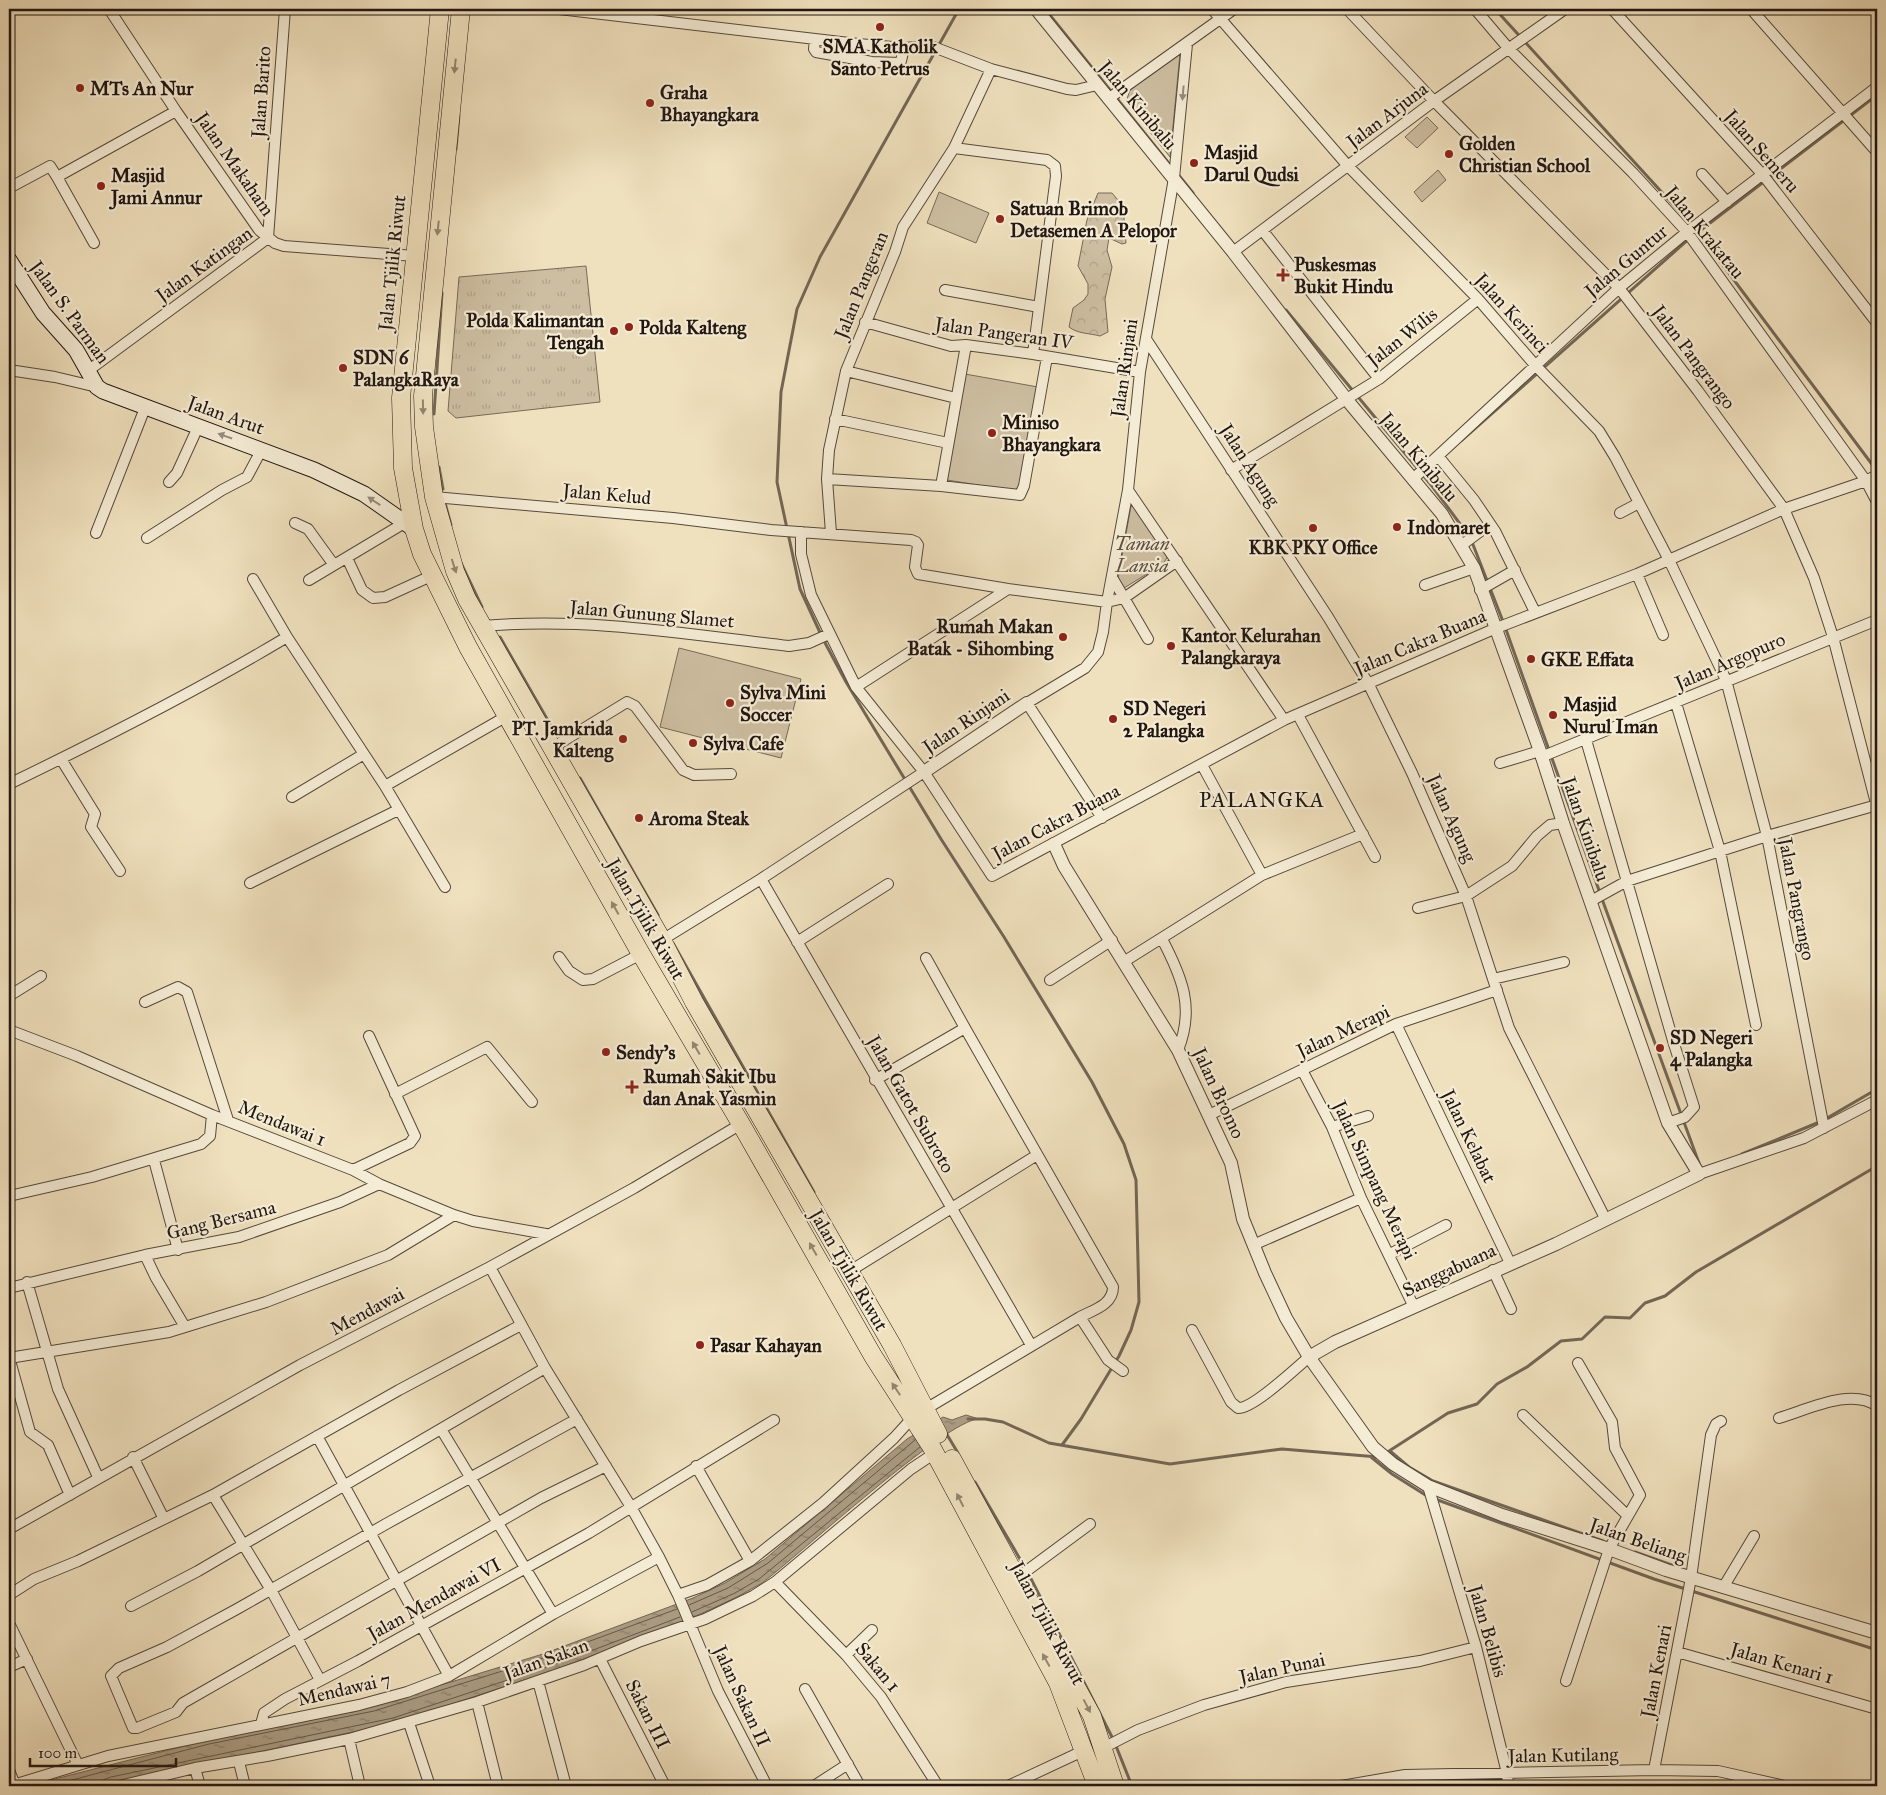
<svg xmlns="http://www.w3.org/2000/svg" width="1886" height="1795" viewBox="0 0 1886 1795" font-family="'IM FELL Great Primer',serif">
  <defs>
    <pattern id="grass-tufts" width="24" height="20" patternUnits="userSpaceOnUse" patternTransform="scale(1.25)"><rect width="24" height="20" fill="#cdbea1"/><path d="M3 7l-1-3M5 7V3M7 7l1-3M15 17l-1-3M17 17v-4M19 17l1-3" fill="none" stroke="#b0a38a"/></pattern>
    <pattern id="forest-crowns" width="20" height="18" patternUnits="userSpaceOnUse" patternTransform="scale(1.25)"><rect width="20" height="18" fill="#cdbea1"/><path d="M2 6a3 3 0 1 1 6 0M12 15a3 3 0 1 1 6 0" fill="none" stroke="#b0a38a"/></pattern>
    <pattern id="water-ripples" width="26" height="14" patternUnits="userSpaceOnUse" patternTransform="scale(1.25)"><rect width="26" height="14" fill="#aa9c83"/><path d="M2 4q2-2 4 0t4 0M15 11q2-2 4 0t4 0" fill="none" stroke="#8a7e6a"/></pattern>
  </defs>
  <rect width="100%" height="100%" fill="#f0e1be"/>
  <filter id="stains"><feTurbulence type="fractalNoise" baseFrequency=".004" numOctaves="4"/><feColorMatrix values="0 0 0 0 .2 0 0 0 0 .09 0 0 0 0 .02 0 0 0 .5 -.17"/></filter>
  <radialGradient id="worn" r=".72"><stop offset=".6" stop-color="#630" stop-opacity="0"/><stop offset="1" stop-color="#630" stop-opacity=".3"/></radialGradient>
  <!-- grass -->
  <path fill="url(#grass-tufts)" stroke="#776a59" d="M586,266l14,136 -144,16 -8,-7 11,-134z"/>
  <!-- forest -->
  <path fill="url(#forest-crowns)" stroke="#776a59" d="M1098,193h14l11,13 3,37 -4,1 -13,-6 -2,12 5,17 -7,32 3,33 -8,4c-11,-3 -22,-2 -31,-9l4,-19 11,-8 4,-6v-10l-10,-18 9,-46z"/>
  <!-- park -->
  <path fill="#cdbea1" stroke="#776a59" d="M1180,54l-10,103 -44,-55 4,-12z
    M1427,117l11,11 -21,20 -12,-11z
    M1438,170l8,10 -24,22 -8,-10z
    M939,192l50,21 -13,30 -49,-20z
    M965,374l73,13 -18,105 -73,-12z
    M1131,506l4,1 33,49 -5,8 -39,24 -6,-9z
    M679,648l122,31 -20,79 -121,-31z"/>
  <!-- water -->
  <path fill="url(#water-ripples)" stroke="#736655" d="M966,1415l13,4c-32,0 -181,137 -217,164l-25,14 -41,19 -136,52 -165,55 -297,63h-54l-1,-4 165,-42 164,-34 171,-52 150,-56 32,-15 40,-24 142,-120 36,-22 9,3z"/>
  <g fill="none" stroke-linecap="round" stroke-linejoin="round">
    <!-- shore -->
    <path stroke="#66594a" stroke-width="1" d="M689,1605l39,-17 40,-25 147,-123
      M692,1612l43,-19 24,-14 161,-132
      M49,1786l160,-42 165,-33 170,-53 133,-49
      M101,1786l2,-6 8,-3 282,-59 166,-55 121,-46"/>
    <!-- stream -->
    <path stroke="#736655" stroke-width="3" d="M959,9l-139,248 -23,52 -16,83 -4,90 23,107 23,50 23,43 95,157 63,98 88,145 32,62 12,36 3,122 -8,28 -12,26 -38,63 -19,26
      M1045,9l126,157
      M1495,9l203,223 179,239
      M456,149l3,-34
      M1177,173l16,20
      M1697,233l180,-138
      M1286,310l146,176 37,50
      M434,414l8,-121
      M1461,441l229,-203
      M439,467l4,22
      M445,503l6,22
      M1472,542l32,82 96,269
      M461,563l21,44
      M500,637l54,94
      M580,778l78,137
      M1602,899l97,264
      M673,943l141,249
      M1742,1154l80,-33 55,-32
      M968,1419h17l18,3 46,21 121,21 112,-15 96,8
      M946,1433l12,20
      M1390,1451l19,16 24,14 170,60
      M1386,1453l62,-40 29,-9 20,-20 30,-17 34,-26 21,-2 23,-22 25,1 15,-15 20,-7 31,-24 181,-106
      M1371,1457l21,17 35,22
      M975,1482l52,89 86,168
      M1435,1499l219,80 223,71
      M1635,1552l45,16
      M1116,1746l16,40"/>
    <defs>
      <path id="minor" d="M109,9l67,102 83,119 16,13 9,3 131,10
        M559,9l299,35 46,4 27,-2 60,23 76,20 9,1 21,-5
        M1212,9l136,157 130,133 57,66 64,66 16,26 54,103 57,120 41,156 57,292
        M1347,9l87,92 185,187 79,103 86,118 30,69 19,59 44,170
        M1475,9l34,40 124,124 54,59 179,249 11,21
        M1612,9l151,166 114,148
        M1751,9l126,143
        M815,39l-1,10 2,3 56,10 27,1 2,-2 3,-13
        M1108,99l126,-90
        M954,148l93,12 8,6 1,10 -23,178
        M1702,174l25,28
        M57,177l37,66
        M9,188l41,-22 7,11 119,-66
        M1263,231l116,148
        M268,238l17,-229
        M1233,252l201,-151 131,-92
        M945,290l94,17
        M865,322l86,24 15,-1 67,9 107,18
        M1146,339l182,278 40,66 44,90 54,123 43,132 97,192
        M9,370l46,7 42,10
        M89,370l179,-132
        M846,371l110,27
        M835,419l113,24
        M1438,456l36,44 21,31 40,81
        M1231,470l148,-91 99,-80
        M827,479l114,7 79,9 4,-9 23,-129
        M1413,479l206,-191 68,-56 190,-145
        M169,482l8,-9 21,-46
        M941,486l25,-141
        M1128,490l156,230
        M434,497l239,21 98,12 140,10 5,2 2,3 -3,22 3,7 90,15 99,13 17,-4 53,-37
        M1620,513l19,-10
        M295,523l13,6 26,36
        M9,524v12
        M801,532v22l10,41 45,92 68,85 68,104 292,-156 210,-91 143,-55 147,-65 82,-28 11,-6
        M96,533l49,-125
        M831,533l-4,-54 2,-29 17,-79 49,-119 8,-25 51,-79 37,-79
        M147,538l75,-48 25,-13 15,-28
        M1462,545l28,-21
        M347,558l15,32 11,8 12,-1 46,-21
        M1637,574l26,61
        M253,579l34,58 98,149 60,101
        M1113,579l35,60
        M309,580l97,-58
        M1425,585l49,-17
        M1480,590l35,-20
        M483,626c106,-9 202,8 306,20l20,-3 20,-9
        M856,687l152,-98
        M1676,703l44,148 36,174
        M1298,715l77,142
        M1586,740l88,304 20,63 -9,10 -17,6
        M552,748l75,-46 8,4 48,64 11,5 37,-1
        M1541,757l336,-137
        M61,759l34,55 -4,13 29,44
        M1500,763l40,-12
        M1202,765l60,110
        M9,784c95,-46 188,-93 278,-147
        M385,786l122,-70
        M292,797l72,-43
        M1102,818l-75,-115 58,-35 13,-16 5,-20 4,-30 21,-112 12,-118 34,-194 13,-134
        M761,879l270,466
        M250,883l148,-73
        M1591,901l36,-20 140,-45 110,-31
        M1418,908l48,-12 46,-30 25,-30 13,-11 13,-2
        M1162,939c20,38 33,69 16,111
        M662,940l99,-61 163,-107
        M797,942l91,-58
        M559,957l10,14 14,9 10,-1 48,-25
        M926,958l39,70
        M1125,961l137,-86 101,-41
        M1493,979l71,-17
        M1050,980l62,-40
        M9,996l32,-20
        M145,1002l33,-15 9,5 41,128
        M1396,1024l114,239
        M9,1030l68,26 135,59 141,55 26,14 75,31 19,6 73,13
        M1302,1070l30,57 29,71 53,109
        M395,1094l92,-47 45,55
        M1209,1115l187,-91 101,-34
        M1332,1127l36,-11
        M154,1160l24,90
        M353,1170l57,-27 5,-7 -46,-100
        M1699,1174l105,-36 73,-38
        M9,1196l83,-19 109,-33 9,-8 2,-21
        M1253,1245l108,-47
        M1390,1254l56,-29
        M145,1255l11,23 29,49
        M490,1267l55,101 86,139 28,50 19,38 40,96 49,95
        M1493,1270l18,39
        M850,1271l187,-116
        M27,1282l31,107 40,88
        M9,1288l136,-33 94,-18 101,-35 39,-18
        M1080,1317l28,43 15,11
        M1192,1330l39,72 7,6c15,1 58,-40 71,-51
        M9,1357l21,75 18,13 22,50
        M9,1358l160,-26 97,-30 122,-47 66,-40
        M1523,1415l105,101
        M1779,1418c28,-8 72,-31 98,-12
        M577,1419l-191,105 -149,85 -70,38 -48,21 -8,8 22,52h4l39,-16 7,-9 358,-205 65,-32
        M441,1429l112,185
        M317,1436l132,240
        M133,1457l31,62
        M696,1466l54,95
        M1428,1486l48,161 31,126 1,13
        M213,1495l58,95 49,90
        M9,1529l291,-164 190,-98 144,-79 107,-64
        M1017,1578l73,-54
        M775,1582l71,73 35,42 57,89
        M1724,1586l30,-50
        M9,1595l25,-16 44,-18 135,-66 186,-105 122,-65
        M678,1595l29,-10 43,-24 73,-58 71,-65 20,-22 166,-99c13,-7 33,-12 33,-30l-148,-259 -90,52
        M131,1606l67,-35 347,-203
        M9,1623l69,142
        M1677,1652l200,57
        M846,1655l26,-25
        M600,1659l65,127
        M9,1667l18,-8
        M538,1681l28,105
        M1566,1681l43,-132 31,-54 -25,-47 -3,-26 -34,-59
        M805,1689l55,97
        M477,1702l21,84
        M409,1723l21,63
        M261,1724l3,-11 21,-14 73,-38 231,-128 185,-113
        M349,1739l11,47
        M1103,1748l35,-18 66,-25 82,-23 134,-21 56,-14
        M239,1762l6,24
        M195,1768l5,18
        M9,1770l6,15
        M1654,1770l37,-192 20,-143 5,-11 5,-3
        M10,1786l98,-30 251,-51 48,-13 42,-16 104,-62 106,-57
        M119,1786l76,-18 72,-12 82,-17 128,-37 107,-37 57,-24 64,-22 48,-23 22,-14 136,-113 24,-16
        M814,1786l34,-22
        M1008,1786l77,-36
        M1341,1786l64,-11 249,-5 64,1 67,15"/>
      <path id="tertiary" d="M1036,9l197,243 114,148 95,114 32,54 66,183 23,72 105,300 31,51 -143,70 -221,98 -26,15
        M924,772l103,-69
        M1054,844l10,22 114,184 53,113 12,56 22,54 21,45 23,39 64,90 20,17 35,22 74,29 107,34 57,21 211,63"/>
      <path id="secondary" d="M9,260l34,53 33,37 21,37 6,4 211,79 50,24 50,35"/>
      <path id="trunk" d="M440,9l-39,389 2,70 11,61 8,25 46,93 173,307 100,170 132,232 58,90 127,237 39,103
        M461,9l-38,387 1,31 10,70 21,74 12,28 195,341 32,62 198,343 46,89
        M952,1459l140,257 23,70"/>
    </defs>
    <!-- minor casing -->
    <use href="#minor" stroke="#55493c" stroke-width="12"/>
    <!-- tertiary casing -->
    <use href="#tertiary" stroke="#55493c" stroke-width="14"/>
    <!-- secondary casing -->
    <use href="#secondary" stroke="#211611" stroke-width="17"/>
    <!-- trunk casing -->
    <use href="#trunk" stroke="#211611" stroke-width="19"/>
    <!-- minor -->
    <use href="#minor" stroke="#f5ecd5" stroke-width="10"/>
    <!-- tertiary -->
    <use href="#tertiary" stroke="#f5ecd5" stroke-width="12"/>
    <!-- secondary -->
    <use href="#secondary" stroke="#f5ecd5" stroke-width="15"/>
    <!-- trunk -->
    <use href="#trunk" stroke="#f0e1be" stroke-width="18"/>
  </g>
  <!-- one-way arrows -->
  <defs><path id="oneway-solid" d="M-6-.8H1V-3.2L6.5 0L1 3.2V.8H-6Z" transform="scale(1.25)"/></defs>
  <g fill="#938670">
    <use href="#oneway-solid" transform="translate(455 66) rotate(96)"/>
    <use href="#oneway-solid" transform="translate(438 228) rotate(96)"/>
    <use href="#oneway-solid" transform="translate(423 407) rotate(89)"/>
    <use href="#oneway-solid" transform="translate(454 566) rotate(72)"/>
    <use href="#oneway-solid" transform="translate(615 908) rotate(-119)"/>
    <use href="#oneway-solid" transform="translate(696 1048) rotate(-120)"/>
    <use href="#oneway-solid" transform="translate(813 1249) rotate(-120)"/>
    <use href="#oneway-solid" transform="translate(896 1389) rotate(-124)"/>
    <use href="#oneway-solid" transform="translate(960 1500) rotate(-117)"/>
    <use href="#oneway-solid" transform="translate(1046 1660) rotate(-119)"/>
    <use href="#oneway-solid" transform="translate(1087 1706) rotate(62)"/>
  </g>
  <g fill="#968c7d">
    <use href="#oneway-solid" transform="translate(1183 93) rotate(95)"/>
    <use href="#oneway-solid" transform="translate(225 436) rotate(-161)"/>
    <use href="#oneway-solid" transform="translate(374 501) rotate(-147)"/>
  </g>
  <!-- markers -->
  <g fill="#8f2418" stroke="#f5ecd5" stroke-width="2">
    <circle cx="880" cy="27" r="5"/>
    <circle cx="80" cy="88" r="5"/>
    <circle cx="650" cy="103" r="5"/>
    <circle cx="1449" cy="154" r="5"/>
    <circle cx="1194" cy="163" r="5"/>
    <circle cx="101" cy="186" r="5"/>
    <circle cx="1000" cy="219" r="5"/>
    <path d="M1280.5 267.5h5v5h5v5h-5v5h-5v-5h-5v-5h5z"/>
    <circle cx="629" cy="327" r="5"/>
    <circle cx="614" cy="331" r="5"/>
    <circle cx="343" cy="368" r="5"/>
    <circle cx="992" cy="433" r="5"/>
    <circle cx="1397" cy="527" r="5"/>
    <circle cx="1313" cy="528" r="5"/>
    <circle cx="1063" cy="637" r="5"/>
    <circle cx="1171" cy="646" r="5"/>
    <circle cx="1531" cy="659" r="5"/>
    <circle cx="730" cy="703" r="5"/>
    <circle cx="1553" cy="715" r="5"/>
    <circle cx="1113" cy="719" r="5"/>
    <circle cx="623" cy="739" r="5"/>
    <circle cx="693" cy="743" r="5"/>
    <circle cx="639" cy="818" r="5"/>
    <circle cx="1660" cy="1048" r="5"/>
    <circle cx="606" cy="1052" r="5"/>
    <path d="M629.5 1079.5h5v5h5v5h-5v5h-5v-5h-5v-5h5z"/>
    <circle cx="700" cy="1345" r="5"/>
  </g>
  <g text-anchor="middle" dominant-baseline="central" stroke-width="4.5" stroke-linejoin="round" paint-order="stroke">
    <!-- poi labels -->
    <g font-size="19" font-weight="bold" fill="#211611" stroke="#f5ecd5" text-anchor="start">
      <text x="880" y="46" text-anchor="middle">SMA Katholik<tspan x="880" dy="22">Santo Petrus</tspan></text>
      <text x="90" y="88">MTs An Nur</text>
      <text x="660" y="92">Graha<tspan x="660" dy="22">Bhayangkara</tspan></text>
      <text x="1459" y="143">Golden<tspan x="1459" dy="22">Christian School</tspan></text>
      <text x="1204" y="152">Masjid<tspan x="1204" dy="22">Darul Qudsi</tspan></text>
      <text x="111" y="175">Masjid<tspan x="111" dy="22">Jami Annur</tspan></text>
      <text x="1010" y="208">Satuan Brimob<tspan x="1010" dy="22">Detasemen A Pelopor</tspan></text>
      <text x="1294" y="264">Puskesmas<tspan x="1294" dy="22">Bukit Hindu</tspan></text>
      <text x="604" y="320" text-anchor="end">Polda Kalimantan<tspan x="604" dy="22">Tengah</tspan></text>
      <text x="639" y="327">Polda Kalteng</text>
      <text x="353" y="357">SDN 6<tspan x="353" dy="22">PalangkaRaya</tspan></text>
      <text x="1002" y="422">Miniso<tspan x="1002" dy="22">Bhayangkara</tspan></text>
      <text x="1407" y="527">Indomaret</text>
      <text x="1313" y="547" text-anchor="middle">KBK PKY Office</text>
      <text x="1053" y="626" text-anchor="end">Rumah Makan<tspan x="1053" dy="22">Batak - Sihombing</tspan></text>
      <text x="1181" y="635">Kantor Kelurahan<tspan x="1181" dy="22">Palangkaraya</tspan></text>
      <text x="1541" y="659">GKE Effata</text>
      <text x="740" y="692">Sylva Mini<tspan x="740" dy="22">Soccer</tspan></text>
      <text x="1563" y="704">Masjid<tspan x="1563" dy="22">Nurul Iman</tspan></text>
      <text x="1123" y="708">SD Negeri<tspan x="1123" dy="22">2 Palangka</tspan></text>
      <text x="613" y="728" text-anchor="end">PT. Jamkrida<tspan x="613" dy="22">Kalteng</tspan></text>
      <text x="703" y="743">Sylva Cafe</text>
      <text x="649" y="818">Aroma Steak</text>
      <text x="1670" y="1037">SD Negeri<tspan x="1670" dy="22">4 Palangka</tspan></text>
      <text x="616" y="1052">Sendy's</text>
      <text x="643" y="1076">Rumah Sakit Ibu<tspan x="643" dy="22">dan Anak Yasmin</tspan></text>
      <text x="710" y="1345">Pasar Kahayan</text>
    </g>
    <!-- street labels -->
    <g font-size="19" fill="#211611" stroke="#f5ecd5">
      <text transform="translate(261 92) rotate(-86)">Jalan Barito</text>
      <text transform="translate(1138 105) rotate(50)">Jalan Kinibalu</text>
      <text transform="translate(1387 115) rotate(-37)">Jalan Arjuna</text>
      <text transform="translate(1762 151) rotate(49)">Jalan Semeru</text>
      <text transform="translate(235 164) rotate(55)">Jalan Makaham</text>
      <text transform="translate(1705 232) rotate(51)">Jalan Krakatau</text>
      <text transform="translate(1626 261) rotate(-40)">Jalan Guntur</text>
      <text transform="translate(392 263) rotate(-84)">Jalan Tjilik Riwut</text>
      <text transform="translate(204 264) rotate(-36)">Jalan Katingan</text>
      <text transform="translate(861 285) rotate(-68)">Jalan Pangeran</text>
      <text transform="translate(70 312) rotate(54)">Jalan S. Parman</text>
      <text transform="translate(1512 313) rotate(48)">Jalan Kerinci</text>
      <text transform="translate(1004 333) rotate(8)">Jalan Pangeran IV</text>
      <text transform="translate(1402 337) rotate(-38)">Jalan Wilis</text>
      <text transform="translate(1694 357) rotate(53)">Jalan Pangrango</text>
      <text transform="translate(1124 368) rotate(-82)">Jalan Rinjani</text>
      <text transform="translate(226 415) rotate(20)">Jalan Arut</text>
      <text transform="translate(1419 457) rotate(50)">Jalan Kinibalu</text>
      <text transform="translate(1250 465) rotate(57)">Jalan Agung</text>
      <text transform="translate(607 494) rotate(5)">Jalan Kelud</text>
      <text transform="translate(652 614) rotate(5)">Jalan Gunung Slamet</text>
      <text transform="translate(1420 642) rotate(-23)">Jalan Cakra Buana</text>
      <text transform="translate(1730 661) rotate(-23)">Jalan Argopuro</text>
      <text transform="translate(966 721) rotate(-34)">Jalan Rinjani</text>
      <text transform="translate(1452 818) rotate(66)">Jalan Agung</text>
      <text transform="translate(1056 822) rotate(-28)">Jalan Cakra Buana</text>
      <text transform="translate(1586 829) rotate(71)">Jalan Kinibalu</text>
      <text transform="translate(1797 899) rotate(79)">Jalan Pangrango</text>
      <text transform="translate(646 919) rotate(60)">Jalan Tjilik Riwut</text>
      <text transform="translate(1343 1031) rotate(-25)">Jalan Merapi</text>
      <text transform="translate(1219 1093) rotate(65)">Jalan Bromo</text>
      <text transform="translate(911 1104) rotate(60)">Jalan Gatot Subroto</text>
      <text transform="translate(282 1123) rotate(22)">Mendawai 1</text>
      <text transform="translate(1469 1136) rotate(64)">Jalan Kelabat</text>
      <text transform="translate(1375 1180) rotate(65)">Jalan Simpang Merapi</text>
      <text transform="translate(221 1220) rotate(-14)">Gang Bersama</text>
      <text transform="translate(849 1270) rotate(60)">Jalan Tjilik Riwut</text>
      <text transform="translate(1449 1270) rotate(-25)">Sanggabuana</text>
      <text transform="translate(367 1311) rotate(-28)">Mendawai</text>
      <text transform="translate(1638 1540) rotate(19)">Jalan Beliang</text>
      <text transform="translate(434 1599) rotate(-29)">Jalan Mendawai VI</text>
      <text transform="translate(1048 1623) rotate(62)">Jalan Tjilik Riwut</text>
      <text transform="translate(1488 1631) rotate(74)">Jalan Belibis</text>
      <text transform="translate(546 1659) rotate(-20)">Jalan Sakan</text>
      <text transform="translate(1782 1663) rotate(16)">Jalan Kenari 1</text>
      <text transform="translate(878 1667) rotate(50)">Sakan 1</text>
      <text transform="translate(1282 1668) rotate(-12)">Jalan Punai</text>
      <text transform="translate(1656 1671) rotate(-79)">Jalan Kenari</text>
      <text transform="translate(344 1689) rotate(-13)">Mendawai 7</text>
      <text transform="translate(742 1696) rotate(65)">Jalan Sakan II</text>
      <text transform="translate(648 1714) rotate(63)">Sakan III</text>
      <text transform="translate(1563 1755) rotate(-1)">Jalan Kutilang</text>
    </g>
    <!-- park labels -->
    <g font-size="19" font-style="italic" fill="#5d5143" stroke="#f5ecd5">
      <text x="1142" y="543">Taman<tspan x="1142" dy="22">Lansia</tspan></text>
    </g>
    <!-- quarter labels -->
    <g font-size="21" letter-spacing="1" fill="#211611" stroke="#f5ecd5">
      <text x="1262" y="800">PALANGKA</text>
    </g>
  </g>
  <!-- margin -->
  <rect width="1886" height="1795" fill="none" stroke="#f0e1be" stroke-width="30"/>
  <rect x="10" y="10" width="1866" height="1775" fill="none" stroke="#211611" stroke-width="2.5"/>
  <rect x="15" y="15" width="1856" height="1765" fill="none" stroke="#211611"/>
  <!-- scale -->
  <path d="M30 1758v8h146v-8" fill="none" stroke="#211611" stroke-width="2.5"/>
  <text x="38" y="1758" font-size="15" fill="#211611" stroke="#f5ecd5" stroke-width="4" paint-order="stroke">100 m</text>
  <rect width="100%" height="100%" filter="url(#stains)"/>
  <rect width="100%" height="100%" fill="url(#worn)"/>
</svg>
